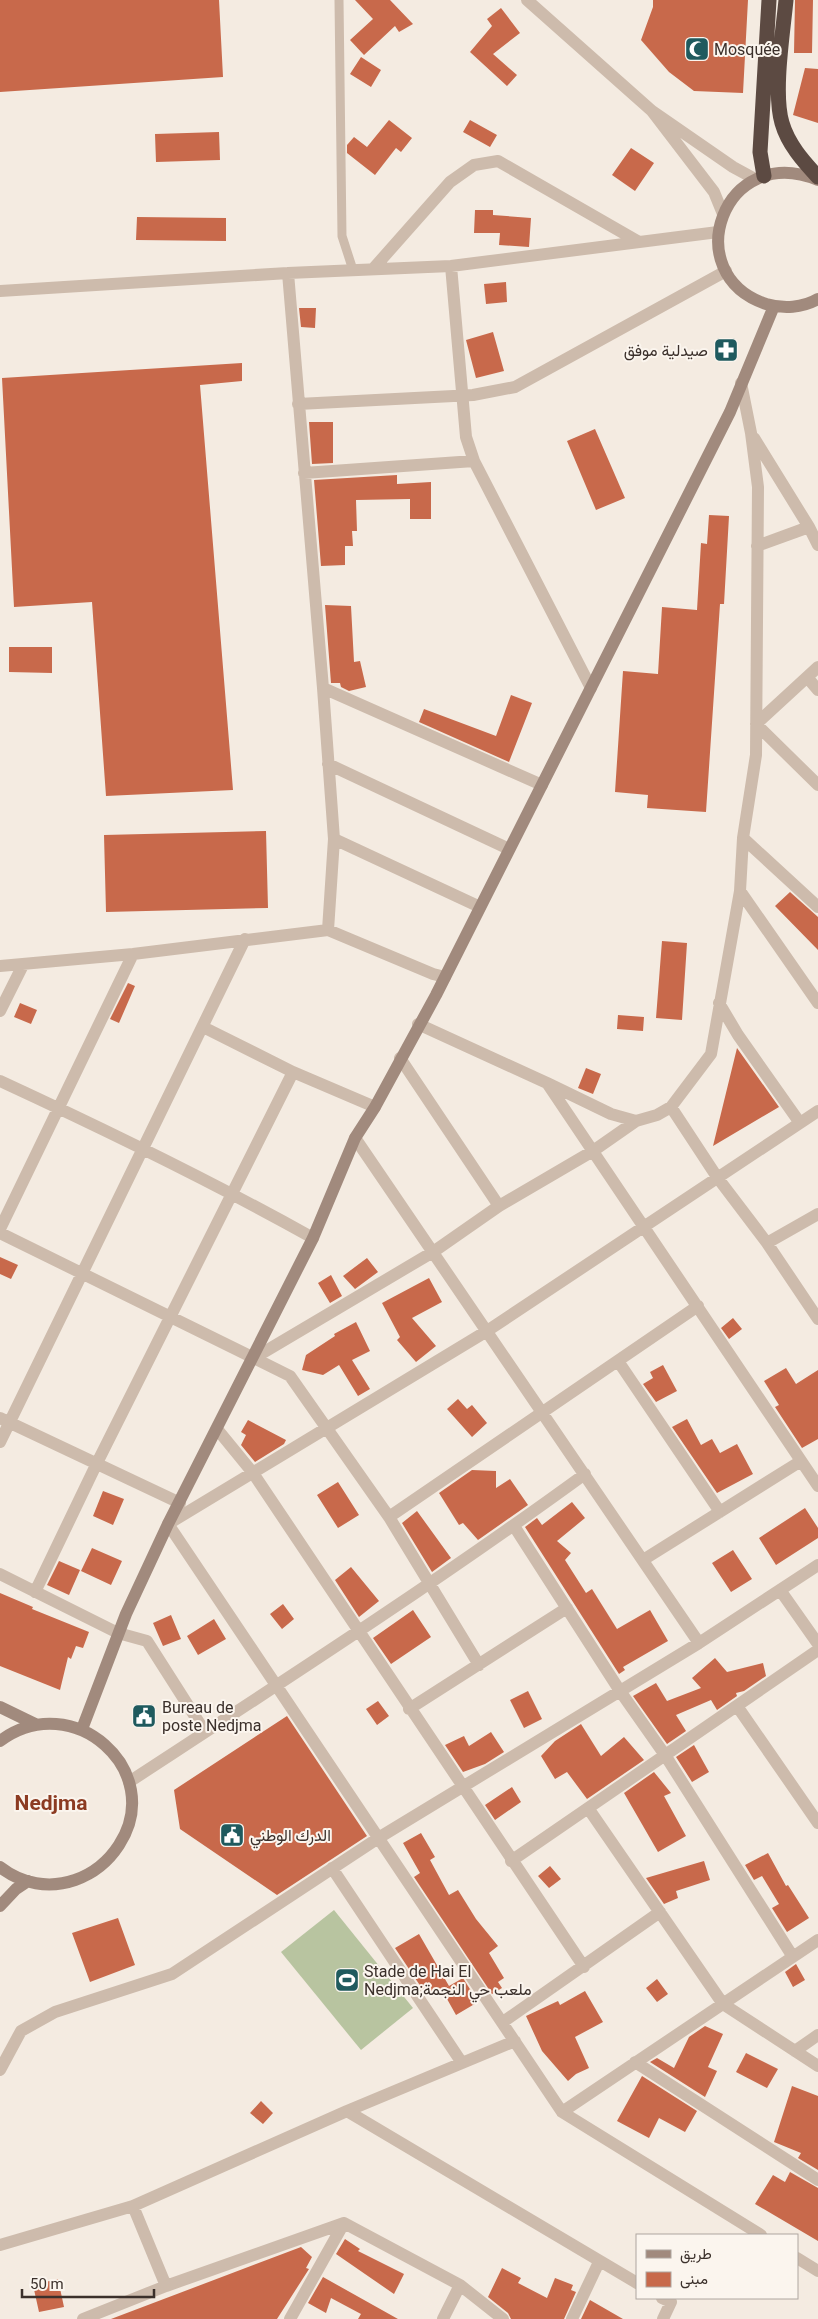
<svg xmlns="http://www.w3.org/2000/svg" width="818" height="2319" viewBox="0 0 818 2319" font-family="Roboto,Vazirmatn,sans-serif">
  <rect width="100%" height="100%" fill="#f4ebe1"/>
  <!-- garden -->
  <path fill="#b8c4a0" d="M334,1910l79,98 -52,42 -80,-98z"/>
  <!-- building -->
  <path fill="#c8694b" d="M0,0h219l4,77 -223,15z
    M355,0h35l23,24 -14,8 -4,-6 -31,29 -14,-15 23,-21z
    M653,0h95l-5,93 -49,-2 -25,-19 -28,-32 12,-33z
    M795,0h18l-1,53h-18z
    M501,8l19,25 -27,21 24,21 -10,11 -37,-34 22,-26 -5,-7z
    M361,57l20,13 -10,17 -21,-13z
    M805,68l13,1v54l-25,-8z
    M389,120l23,18 -11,14 -5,-4 -21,27 -28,-22v-8l7,-8 13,10z
    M470,120l27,15 -7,12 -27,-15z
    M219,132l1,28 -64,2 -1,-28z
    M631,148l23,15 -19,28 -23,-16z
    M475,210h18v5l38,3 -2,29 -30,-2 1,-12h-26z
    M137,217l89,1v23l-90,-1z
    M506,282l1,20 -21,2 -2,-20z
    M299,308h17l-1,20 -14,-1z
    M493,332l11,39 -28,7 -10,-38z
    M242,363v18l-42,4 33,405 -127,6 -14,-194 -78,5 -12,-229z
    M309,422h24v41l-21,1z
    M595,429l30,69 -29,12 -29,-69z
    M397,475v9l34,-2v37h-21v-20l-54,1 1,31h-5l1,15h-8v19l-24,1 -7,-86z
    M709,515l20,1 -5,88h-4l-14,208 -59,-4 1,-13 -33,-3 8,-121 35,3 4,-67 35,3 4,-67 6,1z
    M325,605l26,1 3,56 6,-1 6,26 -17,4 -8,-4 -1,-4h-9z
    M9,647h43v26l-43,-1z
    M511,695l21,8 -23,59 -90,-40 5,-13 72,27z
    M266,831l2,77 -162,4 -2,-77z
    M790,892l28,25v33l-43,-44z
    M662,941l25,2 -5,77 -26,-2z
    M128,983l7,3 -16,37 -9,-4z
    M20,1003l17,7 -6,14 -17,-7z
    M618,1015l26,2 -1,14 -26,-2z
    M737,1048l42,59 -66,39z
    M586,1068l15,6 -8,20 -15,-6z
    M0,1257l18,8 -7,14 -11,-5z
    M367,1258l11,14 -23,17 -12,-13z
    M331,1275l11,21 -12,7 -12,-20z
    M429,1278l13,24 -30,16 24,28 -20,16 -19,-22 3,-3 -18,-34z
    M733,1318l9,11 -13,10 -8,-11z
    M356,1322l14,29 -18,9 18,29 -12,7 -19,-31 -16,10 -21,-5 4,-15 29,-19 -1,-2z
    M663,1365l14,26 -21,11 -13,-18 10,-6 -3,-6z
    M786,1368l10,16 22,-14v69l-16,9 -27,-41 4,-2 -15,-24z
    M458,1399l9,10 5,-4 15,18 -15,14 -25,-28z
    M687,1419l14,26 11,-6 8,14 17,-9 16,30 -36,19 -45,-66z
    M248,1420l38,20 -2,4 -29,18 -14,-17 5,-10 -5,-3z
    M472,1470l24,1v17l14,-9 18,26 -50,35 -15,-17 -4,2 -20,-32z
    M338,1482l21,33 -21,13 -21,-33z
    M103,1491l21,8 -11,26 -20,-9z
    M572,1502l13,16 -28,23 14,12 -6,7 21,33 6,-4 25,40 33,-19 18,31 -45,26 2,3 -6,4 -94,-147 12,-9 5,7z
    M805,1508l13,20v10l-42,27 -17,-27z
    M417,1511l34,47 -19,14 -30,-49z
    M92,1548l30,13 -11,24 -30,-14z
    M733,1550l19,29 -21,13 -19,-29z
    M59,1561l21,9 -11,25 -22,-10z
    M351,1567l28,34 -20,16 -24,-37z
    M0,1593l33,14 -1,2 57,23 -6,16 -7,-2 -5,13 -3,-2 -8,33 -60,-24z
    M283,1604l11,15 -12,10 -12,-15z
    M413,1610l18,27 -40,27 -18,-26z
    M171,1615l10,24 -18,7 -10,-23z
    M214,1619l12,20 -28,16 -11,-19z
    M715,1658l12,14 36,-9 3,13 -22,15 -8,2 1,3 -20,14 -6,-10 -35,15 10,16 -19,13 -34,-48 23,-13 11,18 34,-13 -9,-10z
    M528,1691l14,28 -18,9 -14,-28z
    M378,1701l11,15 -12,9 -11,-16z
    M287,1716l80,120 -90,59 -97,-66 -6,-39z
    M581,1724l20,32 23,-19 20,23 -57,39 -20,-27 -12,7 -14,-23 14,-15z
    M491,1732l13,20 -19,12 -22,8 -18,-27 19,-9 5,10z
    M694,1745l15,27 -17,10 -16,-25z
    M654,1772l17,21 -7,3 22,40 -28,16 -34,-59z
    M512,1787l9,15 -26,18 -10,-15z
    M421,1833l14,24 -5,3 19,35 9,-5 18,29 22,27 -9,7 15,25 -6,4 4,6 -10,6 -78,-117 6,-4 -17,-30z
    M768,1853l18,33 2,-1 21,33 -22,14 -15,-24 7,-4 -17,-28 -8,4 -9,-15z
    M704,1861l6,19 -34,11 2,7 -14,6 -18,-26z
    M550,1866l11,13 -12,9 -11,-12z
    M118,1918l17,47 -45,17 -18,-49z
    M419,1934l30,52 -22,10 -32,-48z
    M796,1964l9,16 -12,7 -8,-15z
    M463,1978l15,24 -22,13 -14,-25z
    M657,1979l11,15 -11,8 -11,-14z
    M585,1991l18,31 -28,15 14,31 -13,6 -8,7 -26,-30 -16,-35 32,-15 2,4z
    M705,2026l18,8 -15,33 9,4 -12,26 -55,-35 7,-4 17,10 15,-31z
    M746,2053l32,16 -11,19 -31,-16z
    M642,2076l55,35 -12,21 -26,-14 -10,20 -32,-17z
    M792,2086l26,10v74l-20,-12 3,-5 -27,-11z
    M261,2101l12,12 -10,11 -13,-11z
    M790,2172l28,16v53l-63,-37 18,-29 12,7z
    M345,2239l15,10 -2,2 46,23 -10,20 -58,-40z
    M301,2247l11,10 -6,11 3,1 -32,50h-166z
    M502,2268l19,10 -3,5 29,15 8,-20 18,7 -2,5 5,2 -12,27h-53l-3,-6 -20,-16z
    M323,2277l75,42h-40l3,-5 -30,-16 -5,15 -18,-10z
    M58,2279l6,28 -25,5 -6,-27z
    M590,2300l33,19h-42z"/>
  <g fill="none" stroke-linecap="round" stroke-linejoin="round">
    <!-- lane -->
    <path stroke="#cdbbac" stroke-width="9" d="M339,0l3,236 11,34"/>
    <!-- street -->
    <path stroke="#cdbbac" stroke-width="12" d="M527,0l125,111
      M723,214l-9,-22 -62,-81 81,56 22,12
      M451,266l15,171 8,24 117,227
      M373,269l77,-87 24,-17 24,-4 141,81
      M288,273l35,415 11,151 -6,91 105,44 12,3
      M0,291l288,-18 163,-7 267,-34
      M298,404l175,-9 42,-8 211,-116
      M754,438l55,89 9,18
      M304,473l170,-12
      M757,546l52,-19
      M818,667l-62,57 62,61
      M807,677l11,13
      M323,688l219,97
      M328,764l181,85
      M743,838l75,69
      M334,839l146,68
      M740,891l78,112
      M0,966l133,-12 195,-24
      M719,1003l19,32 62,88
      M0,1011l23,-46
      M418,1024l129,59 271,403
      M203,1027l90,45 82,35
      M400,1058l99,148
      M0,1081c106,49 211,100 313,157
      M547,1083l64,31 25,7 21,-6 14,-8 40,-53 29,-163 3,-53 13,-83 2,-268 -7,-54 -10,-50
      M671,1107l46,70 50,66 51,76
      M818,1111l-331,220 -319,193 394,588 256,-172
      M355,1138l344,505
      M0,1229l133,-275
      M0,1233l254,125 179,-106 66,-46 94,-55 43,-30
      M767,1243l51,-29
      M254,1358l36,18 99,141 90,148
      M618,1361l102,151
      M0,1418l180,85
      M217,1429l36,44 331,494
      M0,1442l245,-503
      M389,1517l309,-211
      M514,1526l106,165 45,64 128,202
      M643,1560l158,-99
      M0,1574l118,59 29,8 58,91
      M780,1590l38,54
      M35,1592l61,-127 197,-393
      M737,1706l81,117
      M409,1709l158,-101
      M129,1782c153,-100 308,-200 456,-308
      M588,1808l135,196 95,62
      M511,1861l307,-211
      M332,1868l130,195
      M503,2022l157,-110
      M795,2051l23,-16
      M635,2062l183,118
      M0,2070l21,-39 34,-19 117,-38 208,-137 319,-194 119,-78
      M347,2111l290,172
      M562,2112l199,123
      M133,2206l33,80
      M0,2245l133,-39 214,-95 168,-70
      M797,2258l21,13
      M662,2298l9,4 -8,17
      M83,2319l83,-33 178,-63 116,62 43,34
      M290,2319l54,-96
      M443,2319l17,-34
      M572,2319l27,-57"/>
    <!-- secondary -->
    <path stroke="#a18a7d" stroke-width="12" d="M818,180c-95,-39 -141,94 -52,124 17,5 37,4 52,-5
      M0,1707l35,17
      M82,1729l44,-115 42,-90 145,-286 42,-100 20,-31 61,-112 294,-583 44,-106
      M0,1741c73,-54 167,30 119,104 -11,17 -24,28 -44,35 -26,9 -53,4 -75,-13
      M0,1906l16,-17 12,-8"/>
    <!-- highway -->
    <path stroke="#5c4a42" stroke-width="15" d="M786,0c-3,32 -13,93 -4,123 6,21 21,38 36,54
      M764,176l-4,-24 9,-152"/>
  </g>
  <!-- icons -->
  <defs>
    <symbol id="mosque-square" viewBox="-11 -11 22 22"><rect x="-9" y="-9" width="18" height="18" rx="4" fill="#1f5a5e" stroke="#fbf5ee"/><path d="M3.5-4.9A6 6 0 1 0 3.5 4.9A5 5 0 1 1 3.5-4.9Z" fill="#fff"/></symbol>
    <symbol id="pharmacy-square" viewBox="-11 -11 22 22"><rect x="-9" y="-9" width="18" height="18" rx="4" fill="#1f5a5e" stroke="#fbf5ee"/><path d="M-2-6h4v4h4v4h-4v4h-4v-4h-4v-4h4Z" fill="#fff"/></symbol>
    <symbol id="civic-square" viewBox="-11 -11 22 22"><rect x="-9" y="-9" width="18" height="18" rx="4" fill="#1f5a5e" stroke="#fbf5ee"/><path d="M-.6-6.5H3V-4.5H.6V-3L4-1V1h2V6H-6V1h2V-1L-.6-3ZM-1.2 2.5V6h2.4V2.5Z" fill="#fff"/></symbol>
    <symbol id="stadium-square" viewBox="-11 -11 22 22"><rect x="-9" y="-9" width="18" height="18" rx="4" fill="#1f5a5e" stroke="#fbf5ee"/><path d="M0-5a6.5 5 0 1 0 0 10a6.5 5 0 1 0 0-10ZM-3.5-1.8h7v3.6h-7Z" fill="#fff"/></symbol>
  </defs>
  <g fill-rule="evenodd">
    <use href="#mosque-square" x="683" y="35" width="28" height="28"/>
    <use href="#pharmacy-square" x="712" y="336" width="28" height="28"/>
    <use href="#civic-square" x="130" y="1702" width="28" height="28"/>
    <use href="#civic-square" x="218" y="1821" width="28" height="28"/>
    <use href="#stadium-square" x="333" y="1966" width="28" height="28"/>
  </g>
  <g text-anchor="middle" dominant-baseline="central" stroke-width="4" stroke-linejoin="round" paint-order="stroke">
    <!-- poi labels -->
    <g font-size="16" fill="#3b302b" stroke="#fbf5ee" text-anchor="start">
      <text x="714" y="49">Mosquée</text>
      <text x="708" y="350" text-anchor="end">صيدلية موفق</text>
      <text x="162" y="1707">Bureau de<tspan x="162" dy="18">poste Nedjma</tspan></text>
      <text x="250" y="1835">الدرك الوطني</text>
      <text x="364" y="1971">Stade de Hai El<tspan x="364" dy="18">Nedjma;ملعب حي النجمة</tspan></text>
    </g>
    <!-- district labels -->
    <g font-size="21" font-weight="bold" fill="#8c3b22" stroke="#fbf5ee">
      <text x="51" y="1803">Nedjma</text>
    </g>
  </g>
  <!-- legend -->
  <rect x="636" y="2234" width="162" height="65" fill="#fbf5ee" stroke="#aea6a0"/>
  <rect x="646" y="2250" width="25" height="8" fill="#a18a7d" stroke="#aea6a0"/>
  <text x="680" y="2259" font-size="15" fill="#3b302b">طريق</text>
  <rect x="646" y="2272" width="25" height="15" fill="#c8694b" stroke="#aea6a0"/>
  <text x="680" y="2284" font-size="15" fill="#3b302b">مبنى</text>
  <!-- scale -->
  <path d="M22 2289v8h132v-8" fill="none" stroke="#3b302b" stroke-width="2.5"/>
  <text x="30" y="2289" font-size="15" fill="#3b302b" stroke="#fbf5ee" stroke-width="4" paint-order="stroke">50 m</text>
</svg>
